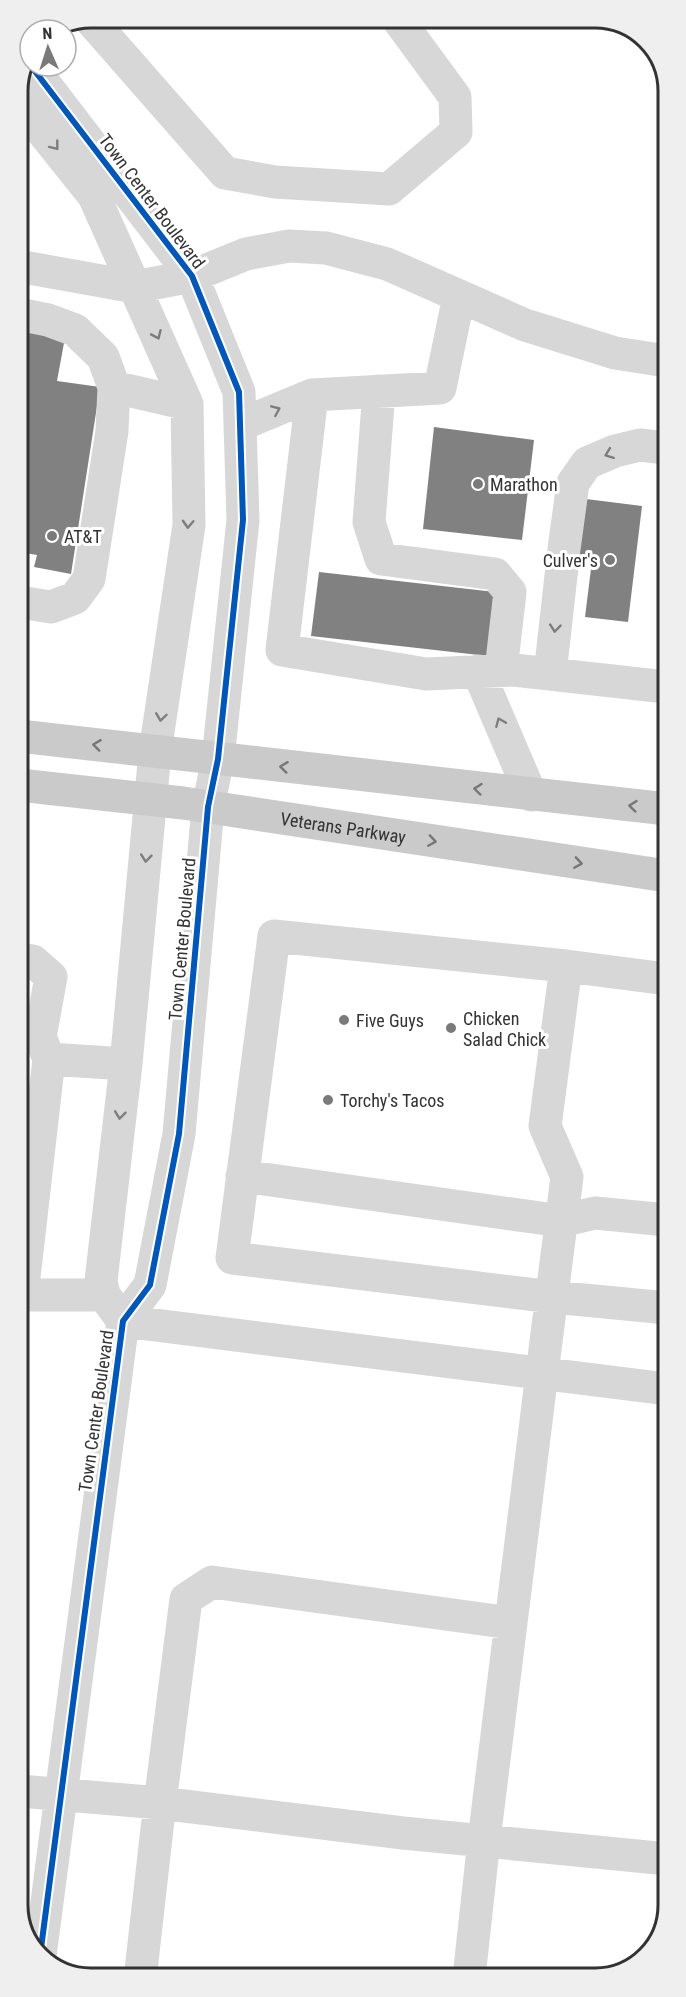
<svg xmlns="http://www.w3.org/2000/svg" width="686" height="1997" viewBox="0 0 686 1997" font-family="'Roboto Condensed',sans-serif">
  <rect width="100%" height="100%" fill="#fff"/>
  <!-- building -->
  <path fill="#818181" d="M18,325l48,7 -9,49 43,6 -29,187 -37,-7 3,-12 -18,-3z
    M434,427l100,13 -12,100 -99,-11z
    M586,499l56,7 -14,116 -43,-5 7,-56 -14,-2z
    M319,572l176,20 -7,64 -177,-20z"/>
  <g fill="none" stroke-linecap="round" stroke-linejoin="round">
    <!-- minor -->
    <path stroke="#d7d7d7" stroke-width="33" d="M90,19l135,154 50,9 114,7 67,-57 -1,-35 -58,-79
      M31,66l161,210 47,116 4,128 -25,239 -10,48 -29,327 -29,151 -27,36 -83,635
      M18,101l76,95 93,208 2,121 -34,227 -29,312 -25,217 3,14 19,26
      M18,266l117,21 57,-11 54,-22 43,-8 37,2 61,16 138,61 90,28 51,8
      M459,296l-19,92 -128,7 -30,255 144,24 88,-4 152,17
      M18,314l30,6 27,10 28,27 11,30 -2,44 -23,148 -14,19 -24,9 -32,-5
      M114,387l73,17
      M379,391l-10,131 12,37 114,15 15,18 -9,78
      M240,425l72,-30
      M478,671l53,124
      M550,674l14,-125 9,-66 14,-20 28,-12 25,-6 26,3
      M19,959l14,2 18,16 -11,60 9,22 -27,236
      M566,966l101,13
      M49,1059l77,5
      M242,1176l319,45 34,-8 72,7
      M20,1295h84
      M123,1321l544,68
      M20,1791l140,12 243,30 265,26
      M469,1977l15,-137 58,-467 25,-196 -22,-51 21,-160 -292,-30 -42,322 321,39 114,11
      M140,1979l19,-168 27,-212 26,-17 299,41"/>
    <!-- major -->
    <g stroke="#cacaca" stroke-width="33">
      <path d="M19,736l648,73"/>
      <path id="s1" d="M19,785l164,18 484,73"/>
    </g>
    <defs>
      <path id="cycleway" d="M31,66l161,210 47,116 4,128 -25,239 -10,48 -29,327 -29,151 -27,36 -83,635"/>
    </defs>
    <!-- cycleway casing -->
    <use href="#cycleway" stroke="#fff" stroke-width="10"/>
    <!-- cycleway -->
    <use href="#cycleway" stroke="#0057b8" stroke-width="6"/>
  </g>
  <!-- one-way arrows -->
  <defs><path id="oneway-chevron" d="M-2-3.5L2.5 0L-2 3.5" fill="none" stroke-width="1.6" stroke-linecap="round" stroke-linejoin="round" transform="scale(1.5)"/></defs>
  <g stroke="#7d7d7d">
    <use href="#oneway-chevron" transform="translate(55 146) rotate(52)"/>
    <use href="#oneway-chevron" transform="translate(157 335) rotate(66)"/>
    <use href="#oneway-chevron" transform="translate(276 410) rotate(-23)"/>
    <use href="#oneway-chevron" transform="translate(609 454) rotate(159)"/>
    <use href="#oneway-chevron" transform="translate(188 524) rotate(93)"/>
    <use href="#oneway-chevron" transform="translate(555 628) rotate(96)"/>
    <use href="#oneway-chevron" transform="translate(161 717) rotate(98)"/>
    <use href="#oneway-chevron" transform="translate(500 722) rotate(-113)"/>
    <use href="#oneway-chevron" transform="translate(146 858) rotate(96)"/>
    <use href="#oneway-chevron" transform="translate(120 1115) rotate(97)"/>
  </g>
  <g stroke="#777">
    <use href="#oneway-chevron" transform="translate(97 745) rotate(-173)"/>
    <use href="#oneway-chevron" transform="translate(284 767) rotate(-173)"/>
    <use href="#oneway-chevron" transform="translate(478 789) rotate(-174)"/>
    <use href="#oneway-chevron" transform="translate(633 806) rotate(-174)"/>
    <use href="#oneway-chevron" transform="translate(432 841) rotate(9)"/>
    <use href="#oneway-chevron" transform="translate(578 863) rotate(9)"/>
  </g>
  <!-- markers -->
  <g fill="#7a7a7a" stroke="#fff" stroke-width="2">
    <circle cx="478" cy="484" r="6"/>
    <circle cx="52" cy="536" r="6"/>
    <circle cx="610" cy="560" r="6"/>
    <circle cx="344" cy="1020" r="6"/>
    <circle cx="451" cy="1028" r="6"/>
    <circle cx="328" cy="1100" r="6"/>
  </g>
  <g text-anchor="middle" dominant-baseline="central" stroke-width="6" stroke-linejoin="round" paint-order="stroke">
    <!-- street labels -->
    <g font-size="18" fill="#333" stroke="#fff">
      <text transform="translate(152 201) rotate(53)">Town Center Boulevard</text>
      <text stroke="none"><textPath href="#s1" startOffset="327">Veterans Parkway</textPath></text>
      <text transform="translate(182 939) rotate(-85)">Town Center Boulevard</text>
      <text transform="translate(96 1411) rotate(-82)">Town Center Boulevard</text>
    </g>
    <!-- poi labels -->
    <g font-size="18" fill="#333" stroke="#fff" text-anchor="start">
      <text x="490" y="484">Marathon</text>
      <text x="64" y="536">AT&amp;T</text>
      <text x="598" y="560" text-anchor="end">Culver's</text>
      <text x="463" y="1018">Chicken<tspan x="463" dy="21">Salad Chick</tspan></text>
      <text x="356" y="1020">Five Guys</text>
      <text x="340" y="1100">Torchy's Tacos</text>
    </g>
  </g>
  <!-- crop -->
  <path d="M0 0H686V1997H0ZM91 28H595A63 63 0 0 1 658 91V1905A63 63 0 0 1 595 1968H91A63 63 0 0 1 28 1905V91A63 63 0 0 1 91 28Z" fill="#efefef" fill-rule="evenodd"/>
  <path fill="none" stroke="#333" stroke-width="3" d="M91 28H595A63 63 0 0 1 658 91V1905A63 63 0 0 1 595 1968H91A63 63 0 0 1 28 1905V91A63 63 0 0 1 91 28Z"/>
  <!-- north arrow -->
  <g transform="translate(48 48) rotate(357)"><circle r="28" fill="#ffffff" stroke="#adadad" stroke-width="1.5"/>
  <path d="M0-4.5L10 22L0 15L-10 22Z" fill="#7a7a7a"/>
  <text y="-9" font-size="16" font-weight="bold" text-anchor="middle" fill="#333333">N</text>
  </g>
</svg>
